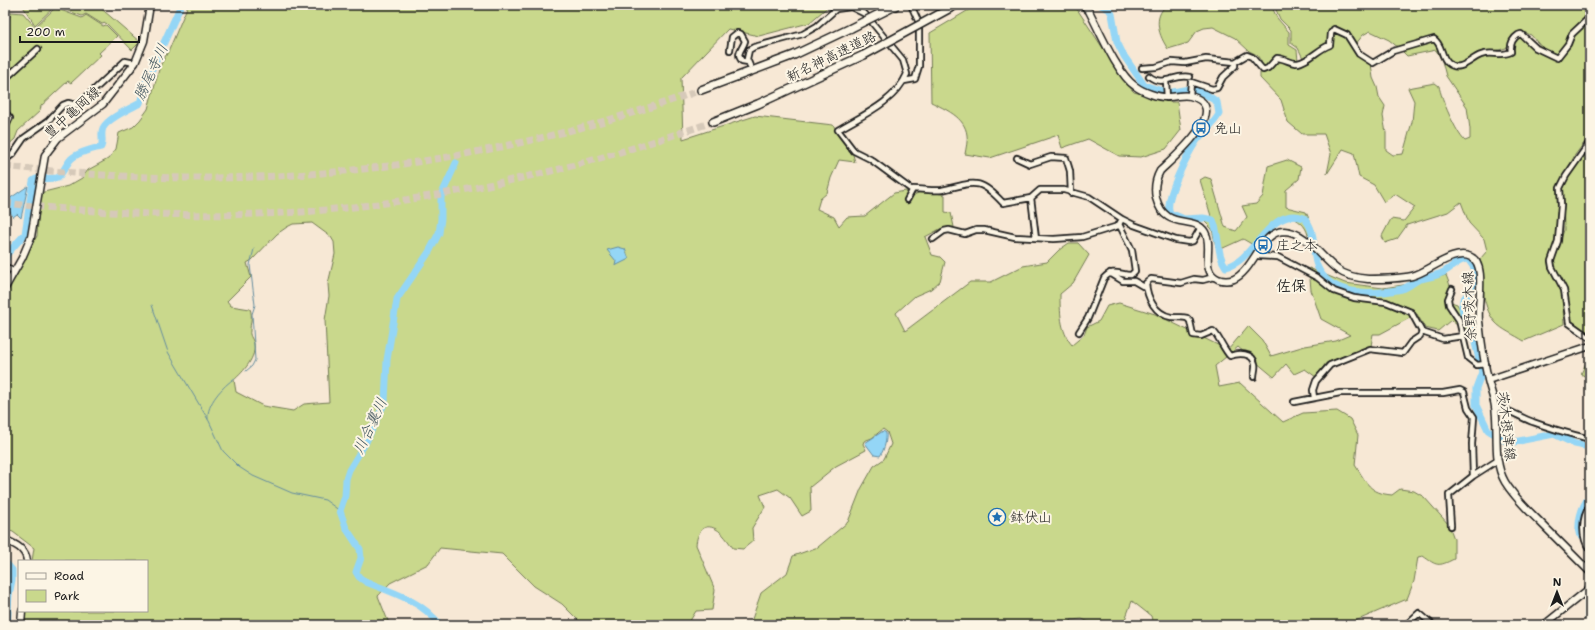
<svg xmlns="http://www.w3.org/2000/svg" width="1595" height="630" viewBox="0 0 1595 630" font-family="'Shantell Sans','Klee One',sans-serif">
  <rect width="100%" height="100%" fill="#f7e8d5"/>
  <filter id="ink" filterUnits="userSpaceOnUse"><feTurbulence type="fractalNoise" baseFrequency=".025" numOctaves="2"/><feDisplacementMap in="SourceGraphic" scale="8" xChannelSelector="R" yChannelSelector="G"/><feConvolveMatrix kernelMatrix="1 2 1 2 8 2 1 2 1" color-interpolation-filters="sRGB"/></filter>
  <g filter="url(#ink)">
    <!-- green -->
    <path fill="#c9d88c" stroke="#727a54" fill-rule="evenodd" d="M22,5h75l43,37 -8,8 -26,-27 -4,1 -16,-10 -4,2 -27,-10 -20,19z
      M188,5h642l-21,18 -50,13 -31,-7 -47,49 2,61 72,-23 78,9 19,26 3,11 -16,-2 -8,18 -4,15 -7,6 -3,10 17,8 5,9 8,-9 18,-1 29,-23 12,-2 6,5 12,-6 21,5v17l6,1 3,14 -14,2 -15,8 7,18 8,2 5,5 -5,19 -9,8 -16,7 -19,17 9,18 65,-49h21l32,-16 24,-4 12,-12 10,-7h9l11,12 -16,28 -13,11c0,17 0,37 12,51l12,-10 3,-8 12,-6 8,-15 12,-3 36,11 73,36 20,-24 14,14 9,16 34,-10 31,-5 14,-6 -29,-16 -10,-29 -2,-22 36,15 38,5 33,-5 30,-8 5,13 -3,13 9,3 14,26 -13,-4 -7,-6 -13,11 -13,-3 -8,-14 -37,20h-7l-2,12 -45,17 -10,14 -11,-8 -11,5 -8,-10 -12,13 -36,-30 -23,19 4,21 21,-4 43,39 20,-9 34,-2 13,8 8,16 -3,30c12,18 14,28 37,30l8,-6 14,2 10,6 25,28 5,14v20c-16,8 -17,7 -31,-3l-5,1 -4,24 -7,18 -61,26h-193l-2,-9 -19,-15 -9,24h-27l-14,-6 -11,1 1,5h-322l11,-32 26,-20 6,-17 25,-9 30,-25 13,-33 13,-23 10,-7 7,-15 -4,-12 -4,-3 -11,9 -8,3 -1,3 3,6 -30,16 -26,21 1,24 -9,5 -12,-18 -12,-9 -18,6 5,12 -13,21 1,13 -10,8 -10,-1c-4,-6 -11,-16 -17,-19 -13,-7 -19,4 -20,16l19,45 -3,20 -16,1 -8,13 -3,1h-102l-21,-21 -28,-18 -32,-32 -62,-6 -12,16 -38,19 -12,13 10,25 6,4h-370v-14h123v-50h-115l2,-13 -21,-16 -8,-3v-237l32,-56 3,-43 28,-7 14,-8 6,-8 20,-11 8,-10 3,-16 14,-6 7,-7 8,-11 12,-43 9,-16zM312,223l19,14 3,5 1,12 -7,30 1,12 -4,24 4,82 -25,2 -11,7 -30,-5 -27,-14 -2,-12c9,-8 23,-23 20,-37 -2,-5 -5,-8 -4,-12 0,-8 3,-14 0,-22l-19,-3 -4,-5 24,-24 -4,-14 5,-3 25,-26 10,-7 6,-3z
      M977,5l98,1 51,77 8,9 36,10h7l4,28 -15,19 -25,8 -22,-1 -31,-17 -26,9 -4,-13 -68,23 -25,-4c1,-6 3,-14 2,-19 -2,-18 -22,-26 -36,-33l-1,-69z
      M1167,5h104l6,13 12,14v13l8,5 1,11 -1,1 -19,-6 -15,12 -2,-7 -4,-6 -8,-4 -14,-13 -22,-11 -9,1 -7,3 -9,12 -20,6c-9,-13 -16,-32 -1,-44z
      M1274,5h316v11l-27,31 -6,10 -14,-8 -12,-14 -5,-2 -11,1 -9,14c-8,3 -17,2 -25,5 -13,5 -20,16 -34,7l-6,-16 -5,-6 -37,10 -10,-8 -19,-9 -7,4 -8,10 -20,-18 -3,1 -3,5v11c-7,2 -15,5 -18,12l-8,2 -5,-10 -7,-5v-13l-11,-11z
      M55,8l27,10 4,-3 17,11 3,-1 11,11 -18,17 2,2 -30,28 -3,-2 -27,25 -1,5 -22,20 -3,8 -10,9v-121l3,-4 3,-11 12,1 12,14z
      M1590,19v116l-15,20 -18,33 1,17 -3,36 -7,21 1,6 13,23 2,33 -40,17c-9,-6 -22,-11 -29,-19 -15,-18 -11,-42 -15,-63l7,-8 -3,-12 -15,-16 -8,-21 -13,10 -41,13 -10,14 -12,4 -3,-7 9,-17 13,2 11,-14 -20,-13 -11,8 -10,-17 -15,-8 -5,-24 -11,-4 -16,25 4,-20 -7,-20h-22l-14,-12 -7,-22 -21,-22v-5c9,0 12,-8 19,-11 5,-2 13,1 19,2l32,-17 3,-17 14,6 2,6 22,22 2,14 4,9 2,10 6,9 -2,10 3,17v17l7,5 10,-1 9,-32 2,-21 -6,-13 27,-5 4,3c2,12 17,47 26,55l5,-2v-10l-3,-22 -21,-31 -4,-15 -6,-11 -29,6 -5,-5 6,-3 25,-8 6,6c1,7 2,14 9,19 12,9 22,-6 34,-9 10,-3 20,2 30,-4v-5l5,-10 3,-1 39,23 10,-12 6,-12z
      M1590,147v186l-18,-11 -4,-8v-11l-15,-40 11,-33 -1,-41 4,-12z
      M1287,160l14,7 -2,12 -13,11v17l20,5 8,18 -6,5c-3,-11 -9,-14 -20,-20l-20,15 -13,16 -12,-7 -22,10 -5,-2 -4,-18 -8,-8 7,-5 -11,-36 5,-3 6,2 14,48 11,4 11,-14 -5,-11 14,-2 7,-8 5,-30z
      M1590,354v25l-9,-5z
      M5,565c8,9 2,22 0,32z"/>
    <!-- water -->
    <path fill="#94d6f6" stroke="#648c9f" d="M28,186l-7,32 -4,-4 -4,3 -4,-7v-11z
      M618,247l7,2 4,10 -14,7 1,-5 -9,-11z
      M883,431l3,2c1,7 -2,17 -6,23l-6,-1 -9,-12z"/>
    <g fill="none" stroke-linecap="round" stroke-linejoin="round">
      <!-- stream -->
      <path stroke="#648c9f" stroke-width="1" d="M152,305l16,47 41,69 14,30 16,16 14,9 39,17 33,7 15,11
        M246,371l6,-5 3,-6 -3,-46 3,-9 -5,-40 4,-16
        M208,419c-2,-15 15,-33 27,-41"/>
      <!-- river -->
      <path stroke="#94d6f6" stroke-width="7" d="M1101,5l8,4 3,5 5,28 7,14 20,29 24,8 21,-4 15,4 13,9 2,12c-5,10 -15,17 -22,26 -8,12 -34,60 -27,73l14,6 19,-1 10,2c7,15 3,34 13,47 28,-5 43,-62 78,-49 17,17 2,43 22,61 18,17 54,15 76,10 7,-2 12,-8 19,-10 8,-2 15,-3 23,-7 8,-4 15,-14 24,-13l7,10v9l-4,12 -8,10 -1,6 1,7 8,13 11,46 -6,16v17l12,25 16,10 10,2 40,-8 21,10 15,3
        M5,263l2,-9 18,-20 8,-53 3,-2 22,-1c5,-6 8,-13 13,-19 7,-7 21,-10 30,-12 3,-6 -1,-13 2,-19 5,-10 27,-19 37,-25l6,-21 35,-77
        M1590,496c-9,11 -12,23 -11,37l11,9
        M5,562l7,8v10l-3,15 -2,30
        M440,625c-18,-24 -48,-33 -74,-43l-7,-5 -3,-5 5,-14 -1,-9 -14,-21 -6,-17 5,-15 1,-17 3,-9 17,-28 19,-40 2,-42 10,-61 32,-47 10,-19 2,-14v-23l15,-33"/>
      <!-- highway-tunnel -->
      <path stroke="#d6c9b9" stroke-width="7" stroke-dasharray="7 3.5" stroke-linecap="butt" d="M5,166c241,29 467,6 696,-76
        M5,203c98,11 198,15 296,9 83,-6 165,-21 246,-40 56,-13 111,-32 166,-50"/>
      <defs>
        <path id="minor" d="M730,50l2,-13 5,-4 4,1 4,7c-2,8 -10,12 -3,20l6,1
          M750,66l-3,-7 2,-9 5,-3 49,-13 14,-8 19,-17 15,-2 14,7 38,46 4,14c-12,28 -44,41 -69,56l16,21 16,8 42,31
          M1142,68l14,-1 16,-5 13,1 21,-4 29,3
          M1149,76c14,12 26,-3 41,1
          M5,79l33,-30
          M904,81l11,-2 4,-13v-43l-8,-18
          M1166,81l1,17
          M1190,96l1,-14 21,7 5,-1 6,-11 12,-11v-4l12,-7 5,2 11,13 5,-2 9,-10c7,0 15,6 21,5 13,-3 20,-14 32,-18l1,-12 3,-4 13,6 12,19 14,9 20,-12 41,-12c9,6 6,17 14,24 12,10 22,-4 33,-8 10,-4 20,2 30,-3 -1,-7 1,-13 7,-17l3,-1 15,14 21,10 11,-14 4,-10 18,-17
          M5,112l5,6 -5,10
          M1590,142l-24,34 -6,12 1,17 -3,36 -7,20 1,6 12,23 5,33 21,15
          M1017,158l13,6 21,-7 15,1 4,13 1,22
          M5,160l8,-6 11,-16 24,-17 15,-16 5,-2 8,2 3,-1 46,-43 10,2
          M1031,198l5,40
          M907,200l6,-11c10,0 20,2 29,1 32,-7 36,-14 61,13l28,-5 9,-8h24l25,7 33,22 12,6 42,15 13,2 4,-1 8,-14
          M933,239l11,-8 5,-1 16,4 11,-4h8l31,7 39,2 28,-2 36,-11 4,-7
          M1258,256l20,1 40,21 16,13 20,7 32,4 25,10 11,20 -2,4 -9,6 -8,11 -33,-4 -40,16 -14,16 -3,9 1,8
          M5,266l9,6
          M1110,273l13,8h11l12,7
          M1214,277l-11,3 -9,-1 -13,4 -30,-4 -5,4c1,15 9,31 25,34 6,0 11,0 16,1l3,3 3,14 8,1 12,-5c4,2 11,19 17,25 8,-3 23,-4 25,8 1,4 -1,8 -1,13
          M1452,289l-4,10 1,6 10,15 9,38 9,7 9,-1
          M1079,332l9,-14 16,-40c9,-10 16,-3 27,-3l4,-4 -3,-21 -13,-26
          M1422,332l21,7 20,-3
          M1294,402l46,-9h103l17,-3 4,2 4,16 6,9 -2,27 1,32
          M1495,407c12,1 26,11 38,15 19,7 37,12 57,17
          M1590,506c-9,12 -9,32 0,44
          M1451,526l-2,-31 24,-19 25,-16
          M1406,625l13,-12 14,12"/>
        <path id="major" d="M1083,5l6,6c10,19 29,64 46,75 8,6 24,12 34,11 7,0 14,-3 21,-1 45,11 -18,63 -30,75 -5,9 -6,17 -4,27 9,34 38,16 49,34 9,15 -6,38 13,47 5,2 11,2 16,0 20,-9 27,-48 50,-48 23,1 37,27 54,39 8,6 20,8 30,9 14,0 30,0 44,-3 17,-4 42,-28 59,-19 16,7 6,47 8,64 2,19 5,40 9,59 2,9 6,18 7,27 4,24 -3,53 10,75 9,15 22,27 34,39 17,17 34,34 51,51
          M5,288l17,-30 9,-21 14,-82 13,-17 45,-34 32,-41 9,-22 6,-36
          M1488,380l102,-34
          M5,540c10,4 21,9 22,21
          M21,625l1,-14
          M1544,625l46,-37"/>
        <path id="highway" d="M701,90l93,-35 57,-27
          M713,122l45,-18 106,-49"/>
      </defs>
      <!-- minor casing -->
      <use href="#minor" stroke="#1c1c1c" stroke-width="8"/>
      <!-- major casing -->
      <use href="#major" stroke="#1c1c1c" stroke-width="9"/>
      <!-- highway casing -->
      <use href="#highway" stroke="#1c1c1c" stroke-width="10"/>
      <!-- minor -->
      <use href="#minor" stroke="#fcf5e5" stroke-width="4.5"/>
      <!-- major -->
      <use href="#major" stroke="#fcf5e5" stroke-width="6"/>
      <!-- highway -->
      <use href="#highway" stroke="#fcf5e5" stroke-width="7"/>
      <defs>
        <path id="highway-bridge" d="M851,28l46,-23
          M864,55l92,-50"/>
      </defs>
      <!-- highway-bridge casing -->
      <use href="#highway-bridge" stroke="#1c1c1c" stroke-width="10" stroke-linecap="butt"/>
      <!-- highway-bridge -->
      <use href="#highway-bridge" stroke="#fcf5e5" stroke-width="7"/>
    </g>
  </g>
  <!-- icons -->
  <defs>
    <symbol id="bus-ring" viewBox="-11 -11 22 22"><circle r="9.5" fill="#fcf5e5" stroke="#1f6fb2" stroke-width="1.5"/><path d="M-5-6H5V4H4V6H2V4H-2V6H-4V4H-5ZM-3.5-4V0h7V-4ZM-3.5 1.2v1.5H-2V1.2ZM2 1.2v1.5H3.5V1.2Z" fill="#1f6fb2"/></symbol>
    <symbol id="sight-ring" viewBox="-11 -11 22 22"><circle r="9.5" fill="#fcf5e5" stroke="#1f6fb2" stroke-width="1.5"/><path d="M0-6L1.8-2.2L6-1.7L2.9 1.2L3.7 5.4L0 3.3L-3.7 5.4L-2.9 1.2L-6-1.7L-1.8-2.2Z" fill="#1f6fb2"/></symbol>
  </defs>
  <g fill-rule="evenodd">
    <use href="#bus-ring" x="1191" y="118" width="20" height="20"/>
    <use href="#bus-ring" x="1253" y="235" width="20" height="20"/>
    <use href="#sight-ring" x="987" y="507" width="20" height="20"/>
  </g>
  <g text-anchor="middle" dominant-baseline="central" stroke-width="4" stroke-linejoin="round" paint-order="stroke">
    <!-- street labels -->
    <g font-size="14" fill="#1c1c1c" stroke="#fcf5e5">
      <text transform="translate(831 56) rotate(-26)">新名神高速道路</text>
      <text transform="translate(72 112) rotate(-42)">豊中亀岡線</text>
      <text transform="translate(1469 306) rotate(-93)">余野茨木線</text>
      <text transform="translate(1507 426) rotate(83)">茨木摂津線</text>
    </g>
    <!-- poi labels -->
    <g font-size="14" fill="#1c1c1c" stroke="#fcf5e5" text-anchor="start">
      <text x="1214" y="128">免山</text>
      <text x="1276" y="245">庄之本</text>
      <text x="1010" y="517">鉢伏山</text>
    </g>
    <!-- water labels -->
    <g font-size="15" font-style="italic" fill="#40545d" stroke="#fcf5e5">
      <text transform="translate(151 72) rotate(-65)">勝尾寺川</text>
      <text transform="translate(370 426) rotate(-65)">川合裏川</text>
    </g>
    <!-- neighbourhood labels -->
    <g font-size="15" font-weight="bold" fill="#1c1c1c" stroke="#fcf5e5">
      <text x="1291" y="286">佐保</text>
    </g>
  </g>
  <!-- margin -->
  <rect width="1595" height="630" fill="none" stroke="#fcf5e5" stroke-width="20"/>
  <rect x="10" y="10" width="1575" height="610" fill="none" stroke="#1c1c1c" stroke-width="1.5" filter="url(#ink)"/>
  <!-- legend -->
  <rect x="18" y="560" width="130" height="52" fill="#fcf5e5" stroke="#a29e95"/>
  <rect x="26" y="573" width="20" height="6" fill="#fcf5e5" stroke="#a29e95"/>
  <text x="54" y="580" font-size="12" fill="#1c1c1c">Road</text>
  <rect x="26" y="590" width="20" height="12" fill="#c9d88c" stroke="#a29e95"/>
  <text x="54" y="600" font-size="12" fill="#1c1c1c">Park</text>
  <!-- north arrow -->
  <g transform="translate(1557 592)" stroke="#fcf5e5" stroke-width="3" paint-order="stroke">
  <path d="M0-3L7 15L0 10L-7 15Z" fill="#1c1c1c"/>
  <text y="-6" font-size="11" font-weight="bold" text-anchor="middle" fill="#1c1c1c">N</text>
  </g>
  <!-- scale -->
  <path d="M20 36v6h119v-6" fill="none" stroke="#1c1c1c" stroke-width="2"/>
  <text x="26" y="36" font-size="12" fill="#1c1c1c" stroke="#fcf5e5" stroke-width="3" paint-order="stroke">200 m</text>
</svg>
